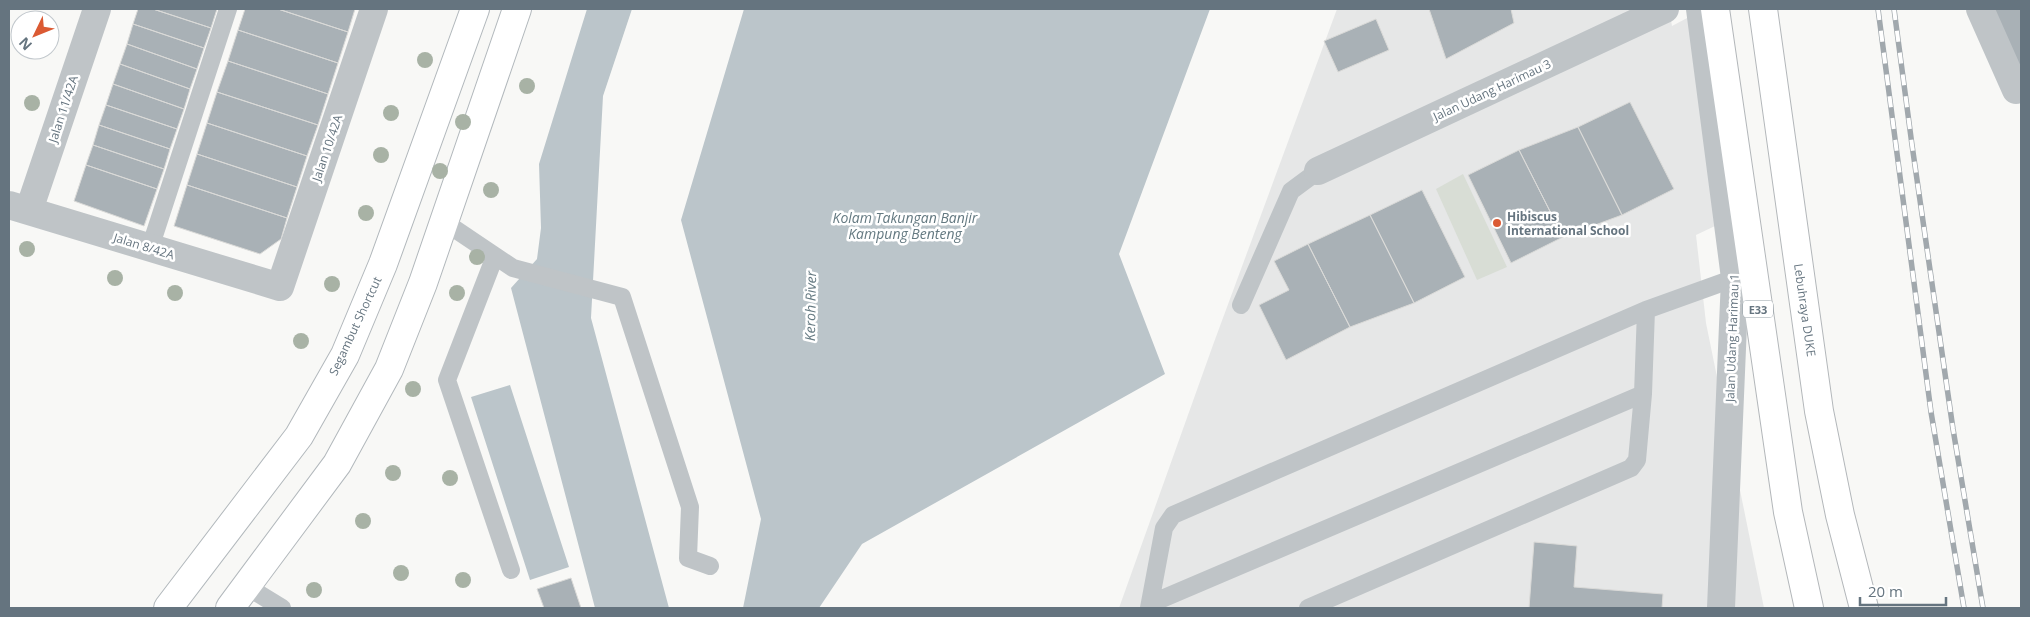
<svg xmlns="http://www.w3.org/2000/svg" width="2030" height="617" viewBox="0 0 2030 617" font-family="'Open Sans',sans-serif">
  <rect width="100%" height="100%" fill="#f8f8f6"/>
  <!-- built -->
  <path fill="#e6e7e7" d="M1337,9h332l3,17 17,-9 26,209 -19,9 10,88 58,285h-645l94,-263z"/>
  <!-- green -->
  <path fill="#d8ddd5" d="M1463,174l44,93 -30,13 -41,-91z"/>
  <!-- water -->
  <path fill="#bbc5ca" d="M587,9h45l-29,87 -12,222 78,290h-74l-84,-320 26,-29 4,-31 -2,-64z
    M744,9h466l-91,245 46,120 -303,170 -43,64h-76l18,-89 -80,-299z
    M510,385l59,182 -39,13 -59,-183z"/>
  <!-- building -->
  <path fill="#a9b1b6" stroke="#dadad8" d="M138,9h15l58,19 -7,20 -71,-24z
    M153,9h64l-6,19z
    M245,9h33l70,23 -10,31 -100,-33z
    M278,9h77l-7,23z
    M1429,9h82l3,14 -68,36z
    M1994,9h27v56l-11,3z
    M1376,19l13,31 -51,22 -14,-31z
    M133,24l71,24 -7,21 -70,-25z
    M238,30l100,33 -10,31 -100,-33z
    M127,44l70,25 -7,20 -70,-25z
    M228,61l100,33 -10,31 -101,-33z
    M120,64l70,25 -6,20 -71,-25z
    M113,84l71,25 -7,20 -71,-24z
    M217,92l101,33 -11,31 -100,-33z
    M1630,102l44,87 -52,26 -44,-88z
    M106,105l71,24 -7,20 -71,-24z
    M207,123l100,33 -10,31 -100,-33z
    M99,125l71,24 -6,20 -71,-24z
    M1578,127l44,88 -59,22 -44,-87z
    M93,145l71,24 -7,20 -71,-24z
    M1519,150l44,87 -52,26 -43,-88z
    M197,154l100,33 -10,31 -100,-33z
    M86,165l71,24 -13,37 -70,-25z
    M187,185l100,33 -6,21 -21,15 -86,-28z
    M1422,190l43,87 -51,26 -44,-88z
    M1370,215l44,88 -64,24 -42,-83z
    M1308,244l42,83 -64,33 -27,-55 30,-15 -15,-29z
    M1534,542l43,4 -3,41 89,7 -1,14h-133z
    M571,578l10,30h-37l-7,-19z"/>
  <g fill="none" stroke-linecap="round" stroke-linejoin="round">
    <defs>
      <path id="secondary" d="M168,608l131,-172 46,-81 38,-91 92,-255
        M230,608l107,-144 52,-95 34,-86 94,-274"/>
      <path id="highway" d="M1715,9l73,503 21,96
        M1763,9l56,402 21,104 24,93"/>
    </defs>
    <!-- secondary casing -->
    <use href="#secondary" stroke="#b2b8bc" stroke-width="30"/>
    <!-- highway casing -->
    <use href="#highway" stroke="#b3b7ba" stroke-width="30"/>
    <!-- lane -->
    <path stroke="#bfc4c7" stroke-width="18" d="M443,221l70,47 109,29 68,210 -2,51 22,8
      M150,248l78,-239
      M495,256l-48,124 64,190
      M1241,305l50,-114 27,-20
      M246,586l36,22
      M1150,604l493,-210
      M1149,608l15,-80 9,-13 473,-205 89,-32
      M1308,608l323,-140 6,-8 6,-66 3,-84"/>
    <!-- street -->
    <path stroke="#bfc4c7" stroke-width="28" d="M1700,9l35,269 -14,330
      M1980,9l36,81 5,-2
      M1318,171l347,-162
      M9,205l271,82 94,-278
      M29,210l68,-201"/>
    <!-- secondary -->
    <use href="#secondary" stroke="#fff" stroke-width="28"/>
    <!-- highway -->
    <use href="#highway" stroke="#fff" stroke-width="28"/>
    <defs>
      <path id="rail" d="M1878,9l53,403 33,196
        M1894,9l18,136 41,284 30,179"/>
    </defs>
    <!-- rail casing -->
    <use href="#rail" stroke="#a1a8ad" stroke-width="5.5"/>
    <!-- rail -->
    <use href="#rail" stroke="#fff" stroke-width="4" stroke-dasharray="11" stroke-linecap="butt"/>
  </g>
  <!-- trees -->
  <g fill="#a8b2a5">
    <circle cx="425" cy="60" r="8"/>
    <circle cx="527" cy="86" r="8"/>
    <circle cx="32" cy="103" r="8"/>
    <circle cx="391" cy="113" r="8"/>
    <circle cx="463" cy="122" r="8"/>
    <circle cx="381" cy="155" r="8"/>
    <circle cx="440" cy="171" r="8"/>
    <circle cx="491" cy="190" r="8"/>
    <circle cx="366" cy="213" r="8"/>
    <circle cx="27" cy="249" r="8"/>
    <circle cx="477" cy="257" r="8"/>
    <circle cx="115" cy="278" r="8"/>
    <circle cx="332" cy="284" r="8"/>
    <circle cx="175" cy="293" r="8"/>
    <circle cx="457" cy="293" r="8"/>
    <circle cx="301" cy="341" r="8"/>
    <circle cx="413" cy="389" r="8"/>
    <circle cx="393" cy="473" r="8"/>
    <circle cx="450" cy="478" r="8"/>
    <circle cx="363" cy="521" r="8"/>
    <circle cx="401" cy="573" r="8"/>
    <circle cx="463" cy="580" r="8"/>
    <circle cx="314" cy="590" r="8"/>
  </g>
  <!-- markers -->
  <circle fill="#db5a33" stroke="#fff" stroke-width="2" cx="1497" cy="223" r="5"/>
  <g text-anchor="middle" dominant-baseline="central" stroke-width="5" stroke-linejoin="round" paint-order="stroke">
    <!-- shield labels -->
    <rect fill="#fff" stroke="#939ea5" stroke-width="1" x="1743" y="300.5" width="30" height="17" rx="4"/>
    <g font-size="11" font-weight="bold" fill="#65747f">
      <text x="1758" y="309">E33</text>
    </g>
    <!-- street labels -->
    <g font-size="12" fill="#65747f" stroke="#fff">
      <text transform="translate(1492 90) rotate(-25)">Jalan Udang Harimau 3</text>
      <text transform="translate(63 109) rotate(-72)">Jalan 11/42A</text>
      <text transform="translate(327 148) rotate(-71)">Jalan 10/42A</text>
      <text transform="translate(144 246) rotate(17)">Jalan 8/42A</text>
      <text transform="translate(1805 310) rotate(82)">Lebuhraya DUKE</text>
      <text transform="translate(355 326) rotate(-65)">Segambut Shortcut</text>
      <text transform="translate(1732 338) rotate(-88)">Jalan Udang Harimau 1</text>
    </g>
    <!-- poi labels -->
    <g font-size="12" font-weight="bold" fill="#65747f" stroke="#fff" text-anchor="start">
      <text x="1507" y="216">Hibiscus<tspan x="1507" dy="14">International School</tspan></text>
    </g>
    <!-- water labels -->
    <g font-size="14" font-style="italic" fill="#647981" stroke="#fff">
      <text x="905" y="217">Kolam Takungan Banjir<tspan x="905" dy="16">Kampung Benteng</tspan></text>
      <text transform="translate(810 306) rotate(-89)">Keroh River</text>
    </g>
  </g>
  <!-- border -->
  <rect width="2030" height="617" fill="none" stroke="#65747f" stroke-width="20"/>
  <!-- north arrow -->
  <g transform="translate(35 35) rotate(227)"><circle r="24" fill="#ffffff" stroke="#c1c7cc"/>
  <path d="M0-4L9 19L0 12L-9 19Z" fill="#db5a33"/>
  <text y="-8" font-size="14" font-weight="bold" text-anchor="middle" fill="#65747f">N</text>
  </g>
  <!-- scale -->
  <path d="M1860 597v8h86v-8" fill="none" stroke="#65747f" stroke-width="2.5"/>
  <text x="1868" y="597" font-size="15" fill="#65747f" stroke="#ffffff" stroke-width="4" paint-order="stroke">20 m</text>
</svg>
